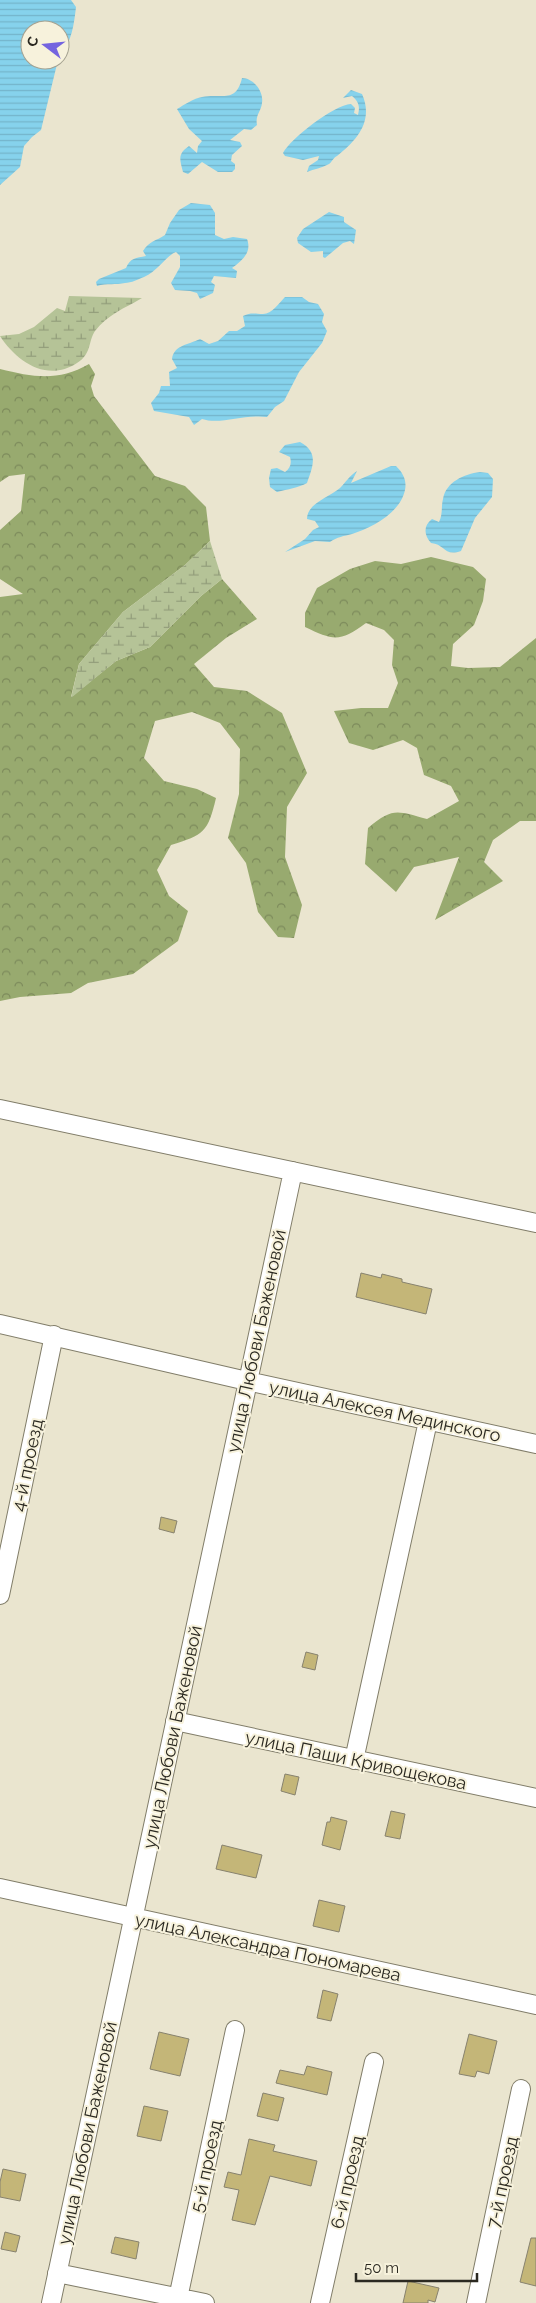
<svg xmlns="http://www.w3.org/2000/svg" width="536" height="2303" viewBox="0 0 536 2303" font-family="Raleway,sans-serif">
  <defs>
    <pattern id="forest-crowns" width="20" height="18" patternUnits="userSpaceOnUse" patternTransform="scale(1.25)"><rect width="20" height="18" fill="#98aa6f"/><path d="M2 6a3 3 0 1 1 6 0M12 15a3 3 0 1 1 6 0" fill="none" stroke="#7c8a5b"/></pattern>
    <pattern id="wetland-marsh" width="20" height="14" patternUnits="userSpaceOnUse" patternTransform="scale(1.25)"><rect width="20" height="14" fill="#b5c397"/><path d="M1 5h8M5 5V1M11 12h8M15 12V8" fill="none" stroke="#939e7b"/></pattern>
    <pattern id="water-rules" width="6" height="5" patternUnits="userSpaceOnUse" patternTransform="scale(1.25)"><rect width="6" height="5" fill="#86d2ec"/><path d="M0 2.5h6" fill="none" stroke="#74b4ca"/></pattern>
  </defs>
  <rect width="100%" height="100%" fill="#eae5cf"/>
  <!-- forest -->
  <path fill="url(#forest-crowns)" d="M89,364l6,10 -4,12 3,10 61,80 30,10 21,21 4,34 -25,24 -62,47 -44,52 -8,33 45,-36 34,-14 51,-51 21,-17 35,40 -31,19 -32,26 20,23 33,4 35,22 25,60 -20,34 -2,50 17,48 -8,33 -16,-1 -20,-25 -12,-49 -18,-25 11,-44 1,-45 -20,-26 -28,-11 -37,9 -11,37 20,23 33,8 19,9c-8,34 -12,37 -45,47l-14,25 12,26 19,15 -10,30 -45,33 -45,9 -17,10 -51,4 -20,4v-404l23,-3 -23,-15v-49l21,-19 4,-37 -16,2 -9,6v-113c33,8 58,13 89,-5z
    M431,557l42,10 13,12 -3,22 -9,24 -21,19 -2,22 17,2 32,-1 36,-29v183h-16l-27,19 -9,22 19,19 -68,39 24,-63 -45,10 -18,25 -31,-28 3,-36c25,-21 29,-17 59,-9l32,-18 -8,-15 -27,-11 -7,-27 -14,-8 -30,10 -24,-7 -15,-32 27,-3h27l10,-25 -6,-18 2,-25 -10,-10 -18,-7c-26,19 -32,18 -61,4v-14l12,-25 33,-19 25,-8 26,3z"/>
  <!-- wetland -->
  <path fill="url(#wetland-marsh)" d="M69,296l73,2c-17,10 -35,17 -47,33 -7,10 -3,23 -18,32 -30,20 -61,-2 -77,-27l19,-2 15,-7 23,-19 8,3z
    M210,541l12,38 -21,17 -51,51 -34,14 -45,37 8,-34 44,-52 62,-47z"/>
  <!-- water -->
  <path fill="url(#water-rules)" d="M0,0h71l5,7c-2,17 -4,35 -16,48v-25h-30v30h28l-17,70 -9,7 -8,9 -4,21 -20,18z
    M242,78c11,0 22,13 20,25 -1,9 -7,12 -5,22l-6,5 -7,-1 -14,11 10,2 2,4 -10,9 -1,6 4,3v5l-3,3h-14l-16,-10 -14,12 -5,-2c-3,-12 -6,-18 6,-26l8,7 1,-7 4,-5 -13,-12 -12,-20c7,-4 17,-11 25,-12 19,-4 34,7 40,-19z
    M351,90l11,4c12,27 -5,46 -25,62 -4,2 -5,6 -8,8 -7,4 -15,5 -22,8l2,-6 9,-6 1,-4 -16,4 -18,-4 -2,-3c8,-15 51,-48 68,-49l4,4 -1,5 4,2c2,-9 1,-13 -6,-19l-9,2z
    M191,203l19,2 5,8v22l9,4 9,-2 14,2c5,13 -4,21 -15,29l5,3 -1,7 -22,-2 -3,6 4,3 -2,8 -13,6 -3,-6 -7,-2 -15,-1 -4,-7 9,-16v-11l-4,-4c-9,3 -18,19 -32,25 -5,2 -13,6 -19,6 -9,2 -18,0 -28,3l-1,-4 3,-3 27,-11c4,-10 10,-10 20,-12l-3,-5c6,-10 13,-10 22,-16l5,-12 9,-13z
    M329,212l15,5v5l12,8 -2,14 -4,-3 -7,2 -18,15 -2,-1v-6l-12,1 -13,-9 -1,-5 6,-9z
    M285,297h17l7,5 9,2 6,10 -2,8 5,9 -5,12 -23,29 -15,29 -9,6 -8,10c-22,-3 -47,8 -65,2l-8,6 -5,-8 -35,-6 -3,-8 8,-10 2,-7h9l-1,-14 8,-4 -5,-9c2,-14 16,-14 28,-20l9,5 9,-3 11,-10h8l8,-5 -2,-10c9,-4 11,-2 20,-2 9,0 16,-11 22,-17z
    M300,442c19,10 13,24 7,41 -9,5 -19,6 -30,9l-7,-5 -1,-9 2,-9 6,-1 8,4c5,-4 7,-8 5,-15l-11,-5 6,-7z
    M391,466h5c7,7 11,14 9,24 -5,23 -32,37 -53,44 -8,2 -15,3 -22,8l-15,-1 -30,11 20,-13 8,-9 6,-3 -4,-6 -8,-2c0,-16 23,-22 33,-31 6,-6 9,-12 17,-17l-6,12z
    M480,472l8,1 5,6 -1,18 -17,21 -14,33c-17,6 -16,-7 -30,-8 -7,-8 -8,-17 1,-24l7,3c4,-8 2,-15 4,-23 3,-17 21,-25 37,-27z"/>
  <!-- building -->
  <path fill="#c4b678" stroke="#87826e" d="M361,1273l20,5 1,-4 20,5v3l30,7 -6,25 -70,-17z
    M161,1517l16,4 -3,12 -15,-4z
    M306,1652l12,3 -3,15 -13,-3z
    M285,1774l14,3 -4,18 -14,-4z
    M391,1811l14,3 -5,25 -15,-3z
    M331,1817l16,4 -7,29 -18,-5 5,-23h3z
    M222,1845l40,10 -6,23 -40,-9z
    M319,1900l26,6 -6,26 -26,-6z
    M323,1990l15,4 -7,27 -14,-3z
    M159,2032l30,7 -9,37 -30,-7z
    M469,2034l28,7 -8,33 -12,-3 -2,6 -16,-3z
    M307,2066l25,6 -5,23 -51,-12 4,-13 24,5z
    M263,2093l21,5 -6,23 -21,-5z
    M144,2106l24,5 -7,30 -24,-5z
    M249,2139l26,6 -2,6 44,10 -6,25 -41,-10 -15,49 -23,-5 7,-30 -15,-3 4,-15 13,3z
    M3,2169l23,5 -6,27 -20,-4v-15z
    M5,2232l15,4 -4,16 -15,-3z
    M115,2237l24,5 -3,17 -25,-6z
    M531,2238h5v48l-16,-4z
    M408,2281l31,7 -4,14 -7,-2v3h-25z"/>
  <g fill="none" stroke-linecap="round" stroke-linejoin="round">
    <defs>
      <path id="minor" d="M0,1109l536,114
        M0,1324l247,57 289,63
        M0,1595l54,-260
        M175,1721l361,77
        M354,1760l74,-339
        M0,1888l536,117
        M57,2273l148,30
        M51,2303l242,-1132
        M177,2303l58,-273
        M320,2303l54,-241
        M476,2303l45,-214"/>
    </defs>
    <!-- minor casing -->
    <use href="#minor" stroke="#817d69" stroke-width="20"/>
    <!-- minor -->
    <use href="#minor" stroke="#fff" stroke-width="18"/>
  </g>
  <g text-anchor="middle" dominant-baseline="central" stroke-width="4" stroke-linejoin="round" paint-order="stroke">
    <!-- street labels -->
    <g font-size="18" fill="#2b2921" stroke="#f7f2dc">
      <text transform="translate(256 1341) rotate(-78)">улица Любови Баженовой</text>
      <text transform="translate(385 1411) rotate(12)">улица Алексея Мединского</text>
      <text transform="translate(27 1465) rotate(-78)">4-й проезд</text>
      <text transform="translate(172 1737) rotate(-78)">улица Любови Баженовой</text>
      <text transform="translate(356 1760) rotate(12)">улица Паши Кривощекова</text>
      <text transform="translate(268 1947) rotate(12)">улица Александра Пономарева</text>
      <text transform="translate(87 2133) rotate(-78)">улица Любови Баженовой</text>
      <text transform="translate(206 2166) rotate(-78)">5-й проезд</text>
      <text transform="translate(347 2182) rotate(-77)">6-й проезд</text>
      <text transform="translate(502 2182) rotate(-78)">7-й проезд</text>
    </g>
  </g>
  <!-- north arrow -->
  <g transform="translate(45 45) rotate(286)"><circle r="24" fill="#f7f2dc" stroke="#a5a291"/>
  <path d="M0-4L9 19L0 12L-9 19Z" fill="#7464df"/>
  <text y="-8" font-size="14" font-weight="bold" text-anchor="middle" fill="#2b2921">С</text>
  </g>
  <!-- scale -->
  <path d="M356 2273v8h121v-8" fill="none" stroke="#2b2921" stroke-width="2.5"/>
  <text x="364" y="2273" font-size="15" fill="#2b2921" stroke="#f7f2dc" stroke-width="4" paint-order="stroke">50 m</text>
</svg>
